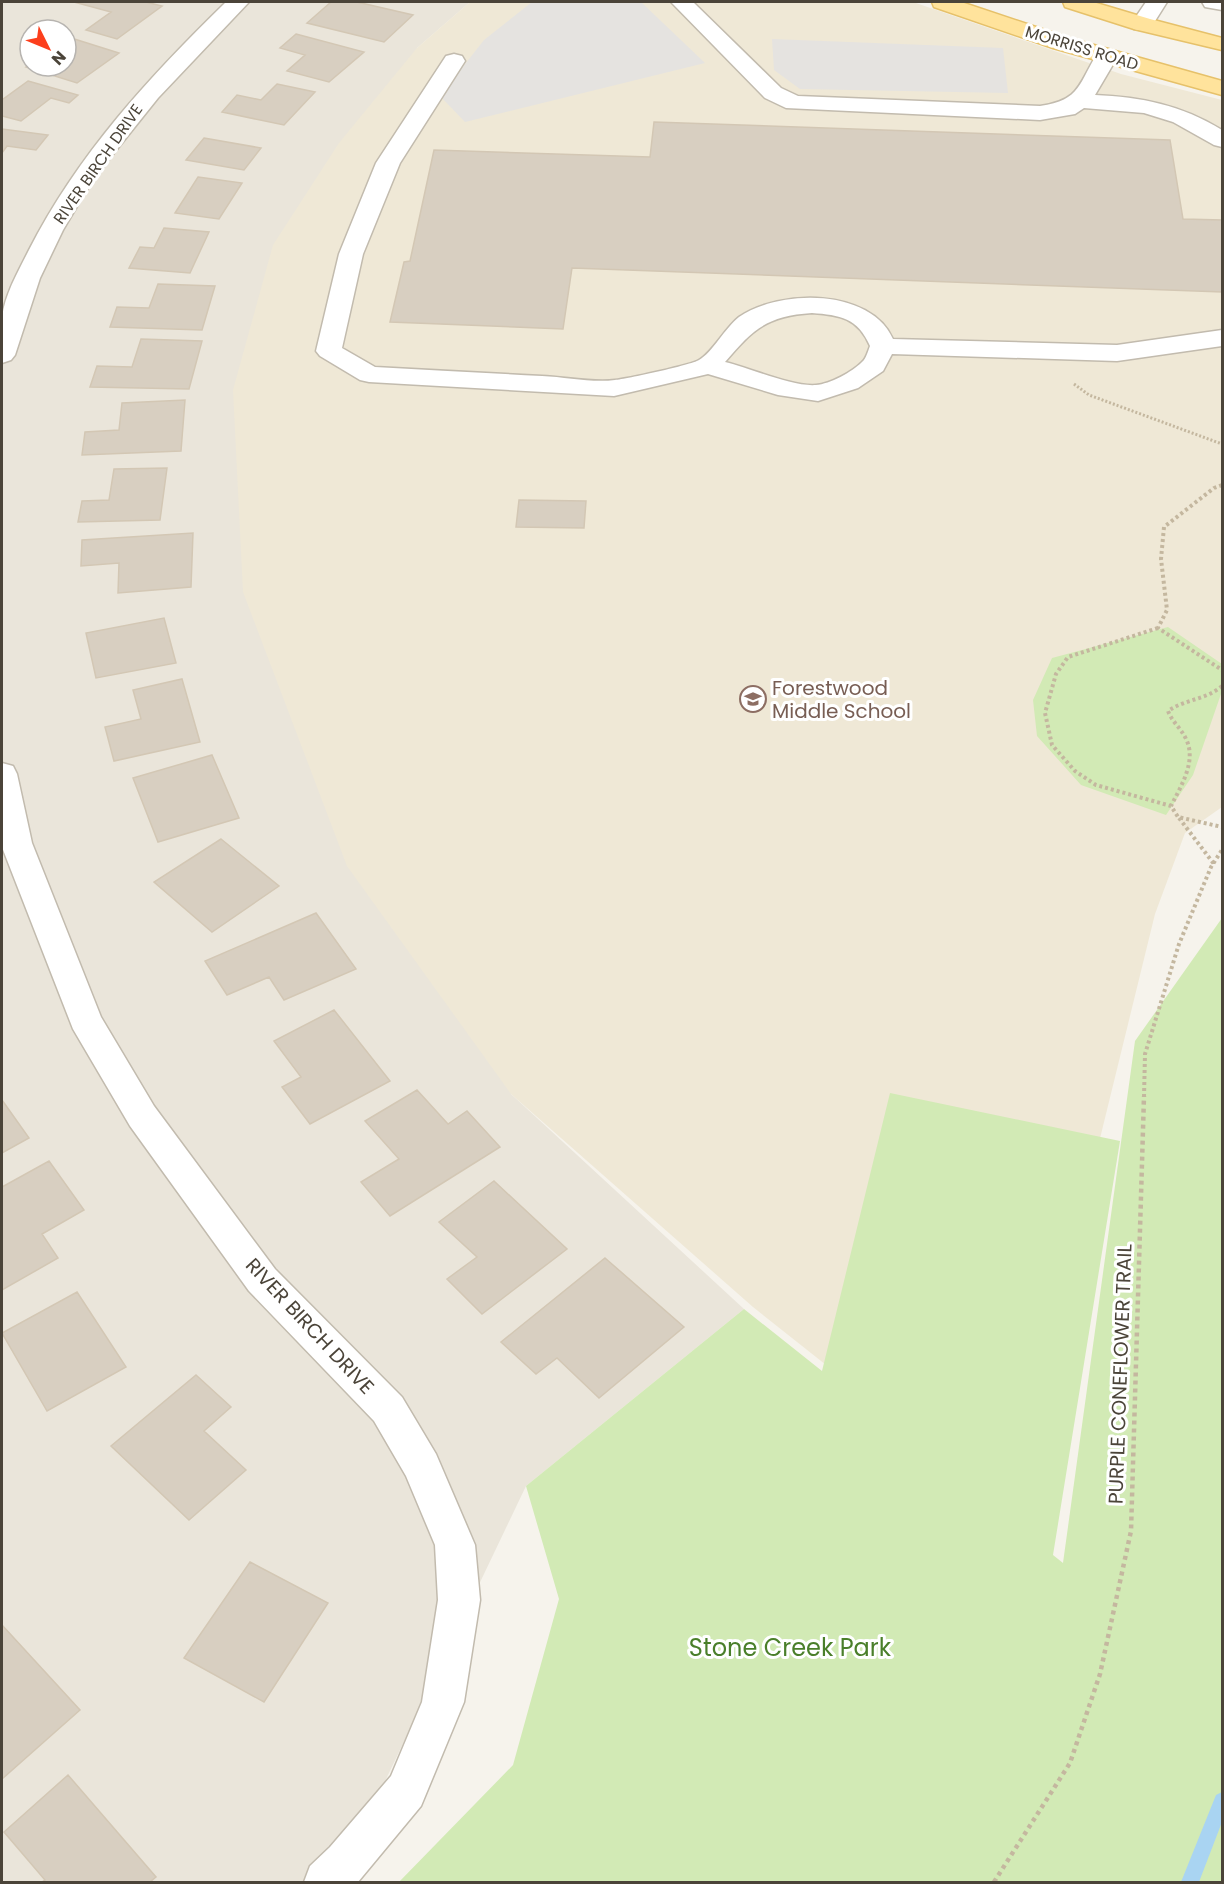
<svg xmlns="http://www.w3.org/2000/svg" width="1224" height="1884" viewBox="0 0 1224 1884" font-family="Poppins,sans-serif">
  <rect width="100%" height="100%" fill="#f6f3ec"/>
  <!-- residential -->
  <path fill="#eae5da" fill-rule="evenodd" d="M2,2h468l-53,46 94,1046 233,215 -218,177 -180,377 -23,19h-321zM30,30h36v36h-36z"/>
  <!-- education -->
  <path fill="#efe8d6" d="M470,2h443l208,72 101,26v707l-37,26 -30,81 -62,253 -46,373 -294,-233 -242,-213 -164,-228 -104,-274 -10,-202 40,-145 66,-102 78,-95z"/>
  <!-- green -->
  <path fill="#d2eab5" d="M1168,627l54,37v27l-29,84 -27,40 -85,-30 -44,-49 -4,-36 19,-42z
    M1222,918v964h-823l114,-117 46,-166 -33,-113 218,-177 78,62 68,-278 230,48 -67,414 10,8 72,-522z"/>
  <!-- parking -->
  <path fill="#e5e3e0" d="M532,2h109l64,61 -240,59 -25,-26 44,-56z
    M772,39l231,9 5,45 -208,-4 -26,-19z"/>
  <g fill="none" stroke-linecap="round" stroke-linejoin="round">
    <!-- stream -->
    <path fill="#a9d4f2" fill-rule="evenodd" d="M1222,1792v30l-23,60h-18l35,-87z"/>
  </g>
  <!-- building -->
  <path fill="#d8cfc1" stroke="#d3c7b4" stroke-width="1.5" d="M74,2h72l16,4 -45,33 -31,-9 25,-18z
    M331,2h26l56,13 -29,27 -77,-19z
    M296,34l68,18 -35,30 -42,-11 18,-16 -25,-7z
    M68,37l51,16 -42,30 -51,-16 4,-3v2h36v-27z
    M28,81l50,14 -9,8 -18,-5 -30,23 -19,-5v-16z
    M277,84l38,8 -31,33 -62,-13 15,-17 24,5z
    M654,122l516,18 13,79 39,1v72l-650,-24 -9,61 -173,-7 14,-60 6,-1 24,-111 216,7z
    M2,129l46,6 -12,15 -29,-4 -5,7z
    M204,138l57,10 -17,22 -58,-10z
    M198,177l44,6 -23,36 -44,-6z
    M164,228l45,4 -19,41 -61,-5 11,-21 14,1z
    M158,284l57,2 -13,44 -92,-3 7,-20 32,1z
    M141,339l61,2 -13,48 -99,-2 7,-21 35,1z
    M185,400l-4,51 -99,4 3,-23 34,-2 3,-27z
    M167,468l-7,52 -82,2 4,-21 27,-1 5,-31z
    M519,500l67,1 -2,27 -68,-1z
    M193,533l-2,54 -73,6 1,-30 -38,3 1,-26z
    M164,618l12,45 -80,15 -10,-45z
    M182,679l18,63 -86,19 -9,-34 36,-8 -8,-29z
    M212,755l27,63 -81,24 -25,-64z
    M221,839l58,47 -67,46 -58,-50z
    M316,913l40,56 -72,31 -15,-23 -42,18 -22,-34z
    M334,1010l56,71 -80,43 -28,-37 19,-10 -27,-36z
    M417,1090l31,34 19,-13 33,36 -110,69 -29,-34 38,-23 -34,-38z
    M2,1100l27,38 -27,15z
    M49,1161l35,49 -42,24 16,24 -56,32v-103z
    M494,1181l73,68 -85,65 -35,-35 30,-22 -38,-35z
    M605,1258l79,69 -85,71 -42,-40 -21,16 -35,-32z
    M77,1292l49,75 -79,44 -45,-78z
    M196,1375l35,32 -27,24 42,39 -57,50 -78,-74z
    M250,1562l78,41 -64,99 -80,-44z
    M2,1625l78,85 -78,69z
    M68,1775l88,102 -6,5h-108l3,-2 -41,-48z"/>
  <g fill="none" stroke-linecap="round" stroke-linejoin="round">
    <defs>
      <path id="minor" d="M226,2h23l-91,96 -52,65 -21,30 -22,37 -23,48 -25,77 -4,5 -9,3c0,-15 -2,-31 0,-46 3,-23 17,-47 27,-67 49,-96 121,-174 197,-248z
        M671,2h22l88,86 17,8 242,10c42,-6 38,-23 59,-55l8,-2 8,2 3,5 -23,39c46,2 87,10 127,35v17l-8,-2 -41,-23 -29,-9 -60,-5 -9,6 -35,6 -254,-12 -21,-10z
        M1146,2h21l-17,27 -8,1 -8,-1 -3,-5z
        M1202,2h20v8l-17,-3z
        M454,54l8,2 3,5 -65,102 -37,91 -21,94 33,19c56,3 112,6 167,9 24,1 50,7 73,4 11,-1 76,-15 84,-20 13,-7 26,-32 40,-43 41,-28 131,-29 154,22l224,6 105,-15v16l-105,15 -225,-7 -9,17 -25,17 -40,13 -40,-6 -70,-21 -94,22 -245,-14 -9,-2 -40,-24 -4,-5 23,-97 37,-91 70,-107zM812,313c28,2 46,5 58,33 -2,5 -4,13 -8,16 -10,10 -32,22 -46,23 -23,2 -66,-17 -91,-23 28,-33 42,-46 87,-49z
        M2,763l11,3 4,8 15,69 69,174 53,89 121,163 127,128 34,57 39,91 5,55 -16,102 -43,104 -63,76h-54l6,-16 20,-19 61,-71 31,-74 16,-102 -3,-55 -29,-69 -32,-55 -125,-130 -119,-165 -57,-97 -71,-182z"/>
      <path id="major" d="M932,2h29l108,36 153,43v14l-169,-47 -119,-41z
        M1063,2h30l57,17 72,19v12l-88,-21 -69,-22z"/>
    </defs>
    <!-- minor casing -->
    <use href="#minor" stroke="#c2bbae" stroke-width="3"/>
    <!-- major casing -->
    <use href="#major" stroke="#e6c16a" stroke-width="3"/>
    <!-- path-far2 -->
    <path stroke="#c4b79f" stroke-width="3" stroke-dasharray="2 2" stroke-linecap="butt" d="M1074,384l15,11 133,49"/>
    <!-- path-far1 -->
    <path stroke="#c4b79f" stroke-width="4" stroke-dasharray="3 3" stroke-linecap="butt" d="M1222,485l-8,3 -50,39 -3,32 6,51 -9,18 64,42
      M1158,628l-90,29 -12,17 -11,39 7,32 23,26 21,14 75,21
      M1222,686c-16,14 -37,13 -54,25 4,11 13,17 18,28 11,22 -5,47 -15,67l7,11 44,10
      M1179,818l35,46
      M1144,1097l1,-43 34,-110 32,-77 11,-17"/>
    <!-- path -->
    <path stroke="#c4b79f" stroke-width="4.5" stroke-dasharray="4 4" stroke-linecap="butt" d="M994,1882l76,-119 30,-89 31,-143 13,-435"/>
    <!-- minor -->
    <use href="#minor" fill="#fff" fill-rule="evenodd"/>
    <!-- major -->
    <use href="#major" fill="#ffe39c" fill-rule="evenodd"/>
  </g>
  <!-- icons -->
  <defs>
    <symbol id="school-ring" viewBox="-11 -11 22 22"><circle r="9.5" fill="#fff" stroke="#8d6e63" stroke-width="1.5"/><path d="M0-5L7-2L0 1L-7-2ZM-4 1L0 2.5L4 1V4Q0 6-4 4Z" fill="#8d6e63"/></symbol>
  </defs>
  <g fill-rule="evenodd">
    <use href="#school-ring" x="738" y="684" width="30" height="30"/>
  </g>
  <g text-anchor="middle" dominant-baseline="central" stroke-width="6" stroke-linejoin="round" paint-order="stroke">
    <!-- far-street labels -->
    <g font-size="16" fill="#4b4439" stroke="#fff">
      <text transform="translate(1082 48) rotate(17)">MORRISS ROAD</text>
      <text transform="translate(98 164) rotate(-55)">RIVER BIRCH DRIVE</text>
    </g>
    <!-- education labels -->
    <g font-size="20" fill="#785e54" stroke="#fff" text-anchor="start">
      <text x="772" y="688">Forestwood<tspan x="772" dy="23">Middle School</tspan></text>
    </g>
    <!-- street labels -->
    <g font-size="20" fill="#4b4439" stroke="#fff">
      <text transform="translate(310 1326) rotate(47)">RIVER BIRCH DRIVE</text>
      <text transform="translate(1120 1374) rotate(-88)">PURPLE CONEFLOWER TRAIL</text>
    </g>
    <!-- near-park labels -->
    <g font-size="24" fill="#4a7f2a" stroke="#fff">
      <text x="790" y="1647">Stone Creek Park</text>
    </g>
  </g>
  <!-- border -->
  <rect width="1224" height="1884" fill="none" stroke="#4b4439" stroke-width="6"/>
  <!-- north arrow -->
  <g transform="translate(48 48) rotate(133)"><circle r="28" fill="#ffffff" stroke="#b7b4b0" stroke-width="1.5"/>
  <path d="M0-4.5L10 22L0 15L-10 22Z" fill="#fc3f1d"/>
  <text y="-9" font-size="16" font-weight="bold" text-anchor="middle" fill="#4b4439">N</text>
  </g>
</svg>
